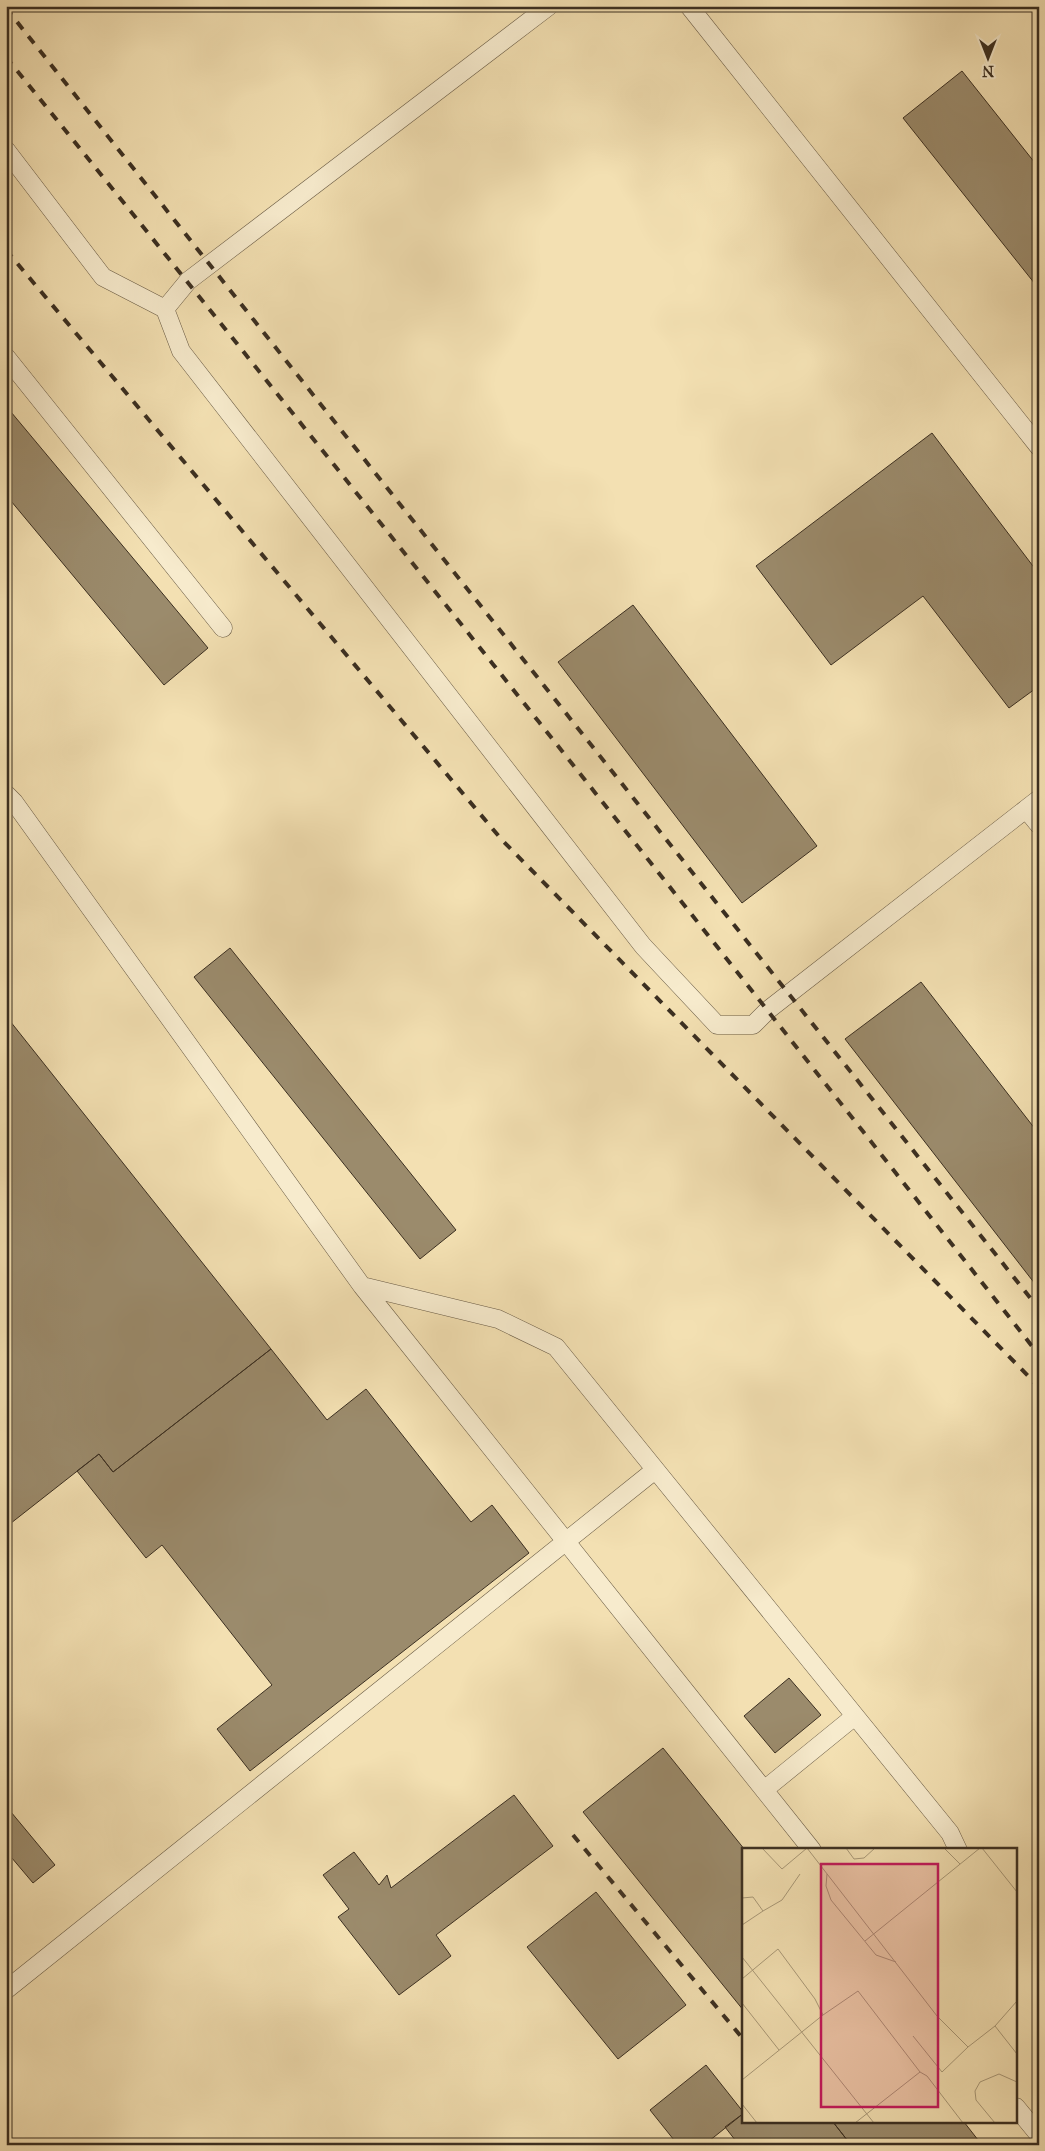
<svg xmlns="http://www.w3.org/2000/svg" width="1045" height="2151" viewBox="0 0 1045 2151" font-family="'IM FELL Great Primer',serif">
  <rect width="100%" height="100%" fill="#f3e0b2"/>
  <filter id="stains"><feTurbulence type="fractalNoise" baseFrequency=".004" numOctaves="4"/><feColorMatrix values="0 0 0 0 .2 0 0 0 0 .09 0 0 0 0 .02 0 0 0 .5 -.17"/></filter>
  <radialGradient id="worn" r=".72"><stop offset=".6" stop-color="#630" stop-opacity="0"/><stop offset="1" stop-color="#630" stop-opacity=".3"/></radialGradient>
  <!-- building -->
  <path fill="#9b8b6c" stroke="#3b2f21" d="M962,71l77,97v121l-136,-171z
    M6,406l202,242 -44,37 -158,-190z
    M932,433l107,141v112l-30,22 -86,-112 -92,69 -75,-99z
    M633,605l184,241 -75,57 -184,-241z
    M230,948l226,282 -36,29 -226,-282z
    M921,982l118,152v155l-194,-250z
    M6,1016l265,333 -158,123 -14,-18 -93,73z
    M271,1349l56,71 39,-31 105,133 21,-17 37,48 -279,218 -33,-42 55,-44 -110,-140 -16,13 -69,-87 22,-17 14,18z
    M789,1678l32,37 -46,38 -31,-37z
    M663,1748l82,102 -1,161 -161,-199z
    M514,1795l39,51 -117,89 15,21 -52,39 -61,-78 11,-8 -26,-34 31,-23 25,33 8,-10 4,13z
    M6,1806l49,59 -22,18 -27,-32z
    M596,1892l90,113 -68,54 -91,-112z
    M706,2065l38,48 -40,32h-26l-28,-35z
    M744,2113v9h89l18,23h-112l-14,-18z
    M833,2122h131l18,23h-131z"/>
  <g fill="none" stroke-linecap="round" stroke-linejoin="round">
    <defs>
      <path id="lane" d="M689,6l350,441
        M6,150l97,127 62,32 23,-28 361,-275
        M165,309l16,42 462,595 74,79h36l15,-15 258,-201
        M6,357l217,271
        M6,794l8,8 348,484 450,564
        M1039,799l-13,10 13,16
        M362,1286l136,33 58,28 394,486 8,17
        M764,1790l91,-74
        M6,1990l649,-520
        M1016,2107l23,28"/>
    </defs>
    <!-- lane casing -->
    <use href="#lane" stroke="#695b45" stroke-width="19"/>
    <!-- lane -->
    <use href="#lane" stroke="#f7ebcd" stroke-width="18"/>
    <!-- rail -->
    <path stroke="#3b2f21" stroke-width="4" stroke-dasharray="9 9" stroke-linecap="butt" d="M6,8l1033,1301
      M6,57c348,430 691,863 1033,1298
      M6,250l496,590 537,547
      M573,1835l171,205"/>
  </g>
  <!-- overview -->
  <g transform="translate(742 1848)">
    <rect width="275" height="275" fill="#f3e0b2"/>
    <path fill="none" stroke="#a99978" stroke-width="1" d="M20,0l20,21 25,-21M65,0l130,168 31,31 -26,25 -29,-36M104,0l8,11 10,-1 11,-10M202,0l16,16M240,0l35,44M85,26l-1,12 5,14 45,55 20,7M0,50l11,-1 10,14 -21,14M21,63l19,-11 18,-26M123,93l115,-93M0,109l132,166M0,131l36,-30 37,50 8,16 -81,65M0,155l37,47M81,167l35,-24 62,81M253,178l22,28M226,199l27,-21 22,-25M0,256l15,19M113,275l65,-51 7,4 36,47M253,275l-19,-23 -1,-9 5,-9 19,-8 18,8"/>
    <path fill="#c2185b" fill-opacity="0.15" stroke="#c2185b" stroke-width="2.5" d="M79,16h117v243h-117z"/>
    <rect width="275" height="275" fill="none" stroke="#3b2f21" stroke-width="2.5"/>
  </g>
  <!-- margin -->
  <rect width="1045" height="2151" fill="none" stroke="#f3e0b2" stroke-width="25"/>
  <rect x="8" y="8" width="1030" height="2136" fill="none" stroke="#3b2f21" stroke-width="2.5"/>
  <rect x="12" y="12" width="1020" height="2126" fill="none" stroke="#3b2f21"/>
  <!-- north arrow -->
  <g transform="translate(988 58) rotate(180)" stroke="#f7ebcd" stroke-width="4" paint-order="stroke">
  <path d="M0-4L9 19L0 12L-9 19Z" fill="#3b2f21"/>
  <text y="-8" font-size="14" font-weight="bold" text-anchor="middle" fill="#3b2f21">N</text>
  </g>
  <rect width="100%" height="100%" filter="url(#stains)"/>
  <rect width="100%" height="100%" fill="url(#worn)"/>
</svg>
